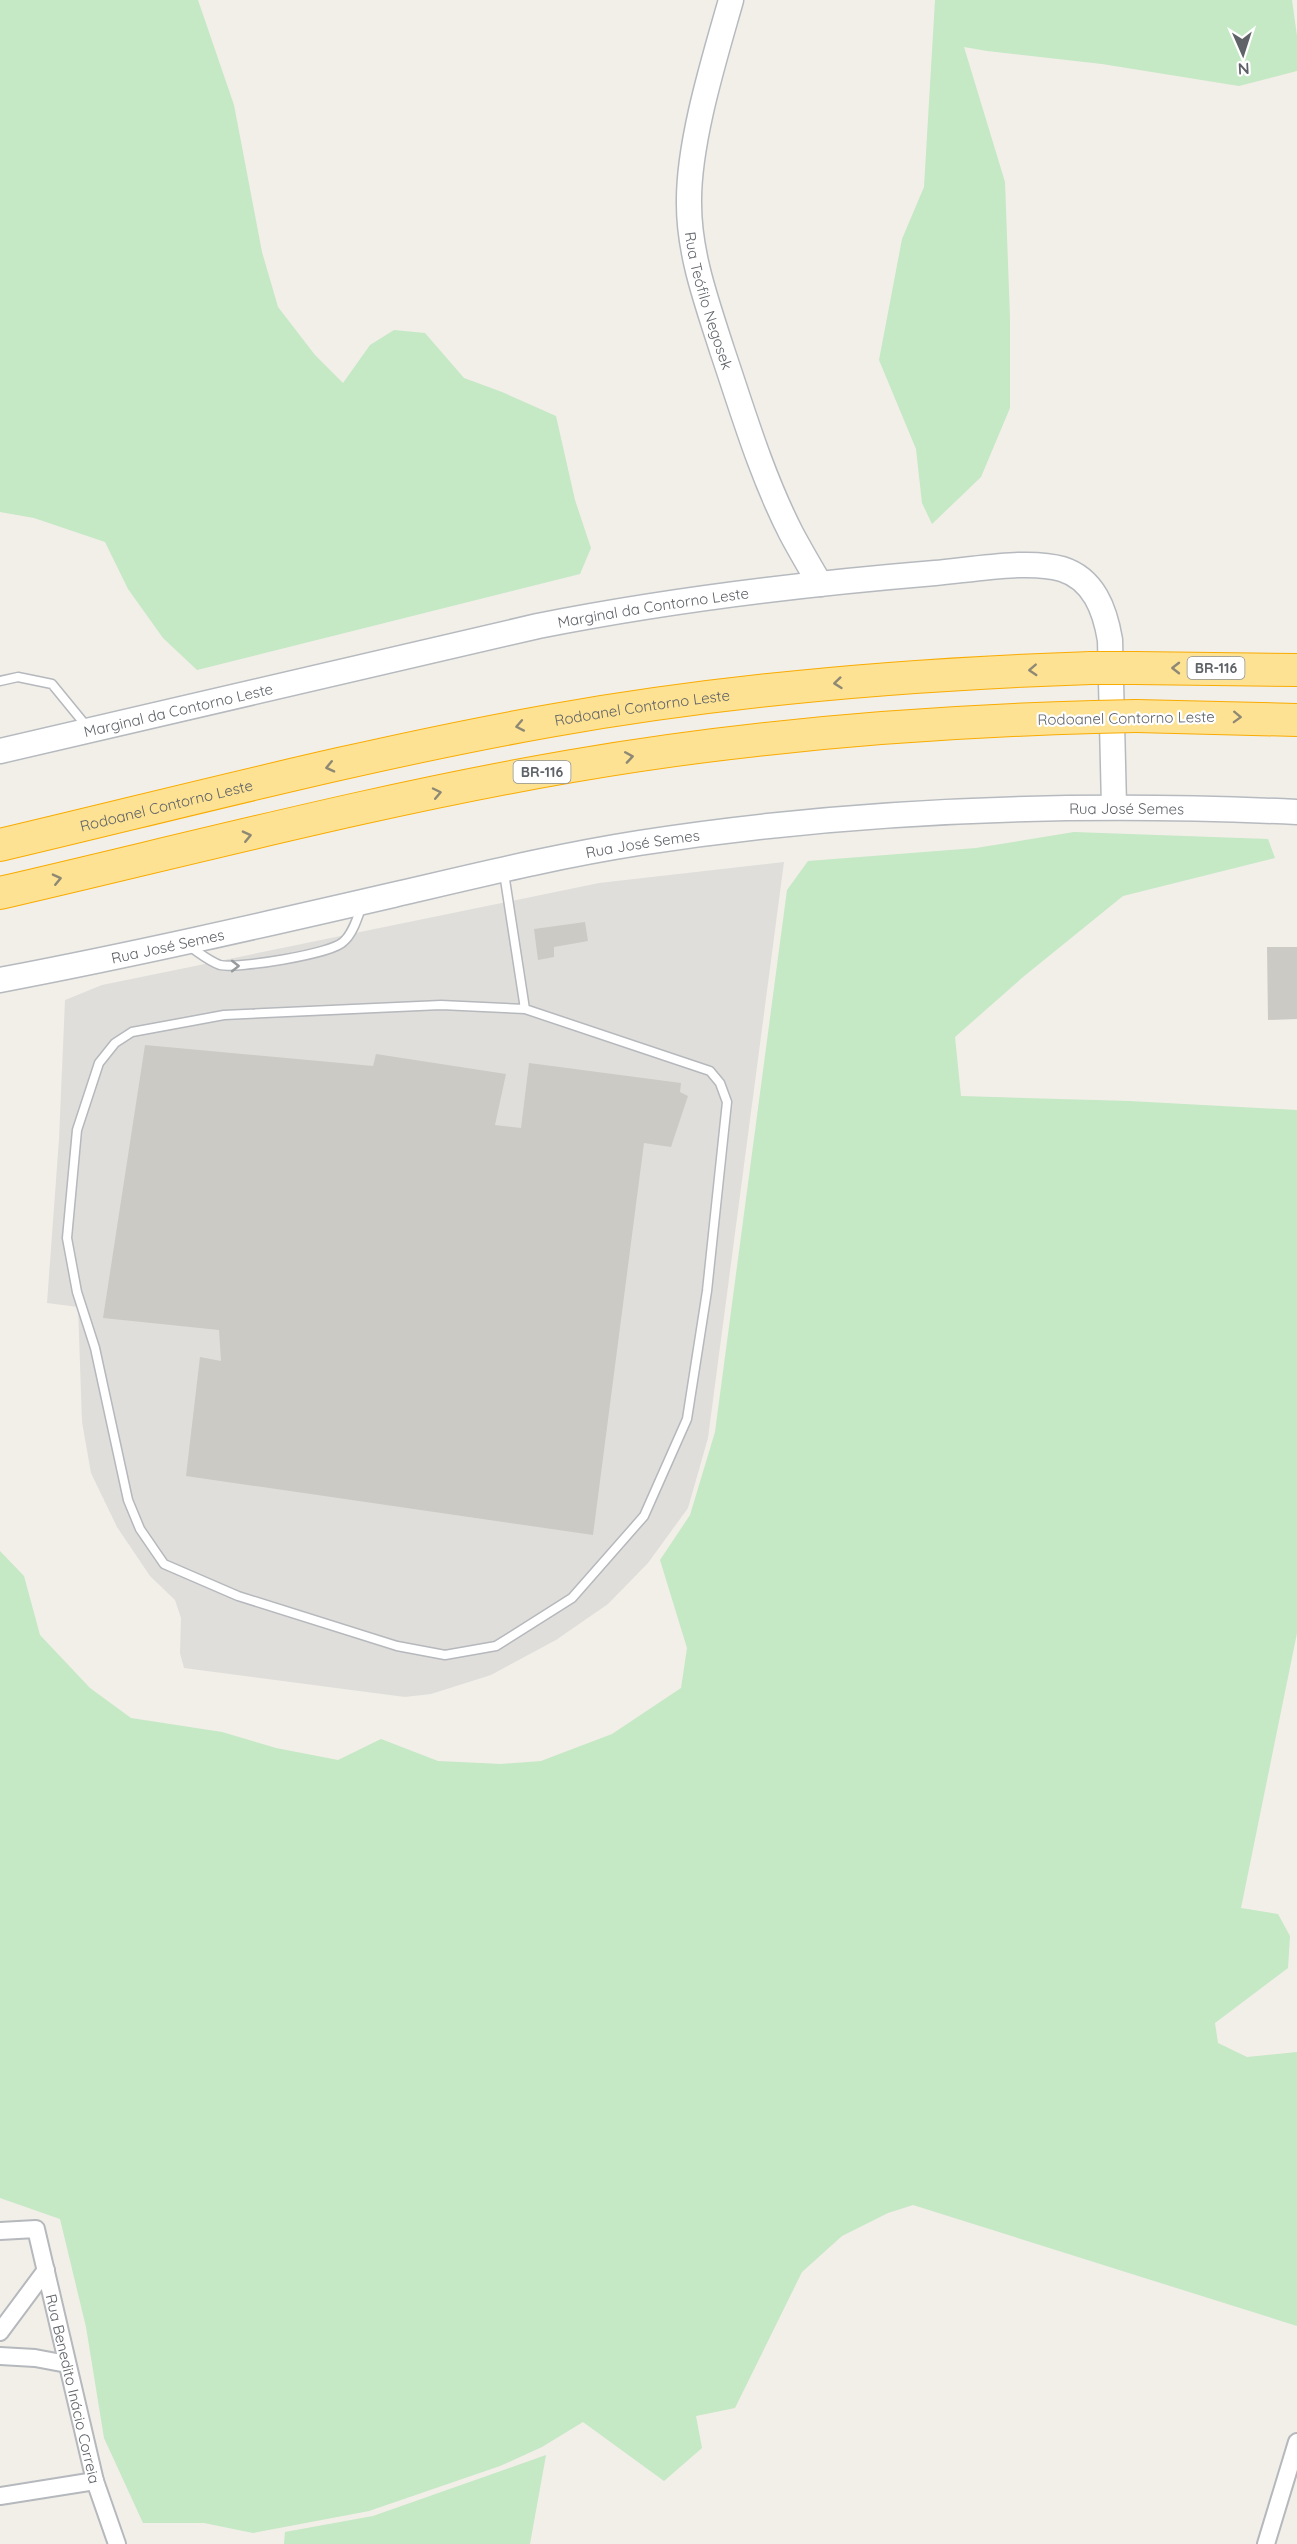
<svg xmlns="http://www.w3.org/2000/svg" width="1297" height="2544" viewBox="0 0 1297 2544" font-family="Quicksand,sans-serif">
  <rect width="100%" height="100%" fill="#f1efe8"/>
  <!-- industrial -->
  <path fill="#e0deda" d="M784,862l-76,576 -20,70 -40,55 -40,41 -52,36 -65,35 -60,19 -26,3 -221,-29 -4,-15 1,-35 -6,-18 -25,-24 -33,-49 -26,-54 -9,-51 -4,-115 -31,-4 12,-164 6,-139 37,-15 497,-102z"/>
  <!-- green -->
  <path fill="#c5e8c5" d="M0,0h198l36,105 28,147 16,55 37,48 28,28 27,-38 24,-15 31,3 39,45 38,14 54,24 19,84 16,48 -11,26 -383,96 -34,-32 -35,-49 -23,-47 -71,-24 -34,-6z
    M935,0h357l5,36v35l-58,15 -137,-22 -115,-13 -23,-4 41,135 5,136v90l-29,69 -49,47 -10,-21 -6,-54 -37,-89 23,-121 22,-52z
    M1074,832l194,7 7,19 -152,38 -100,81 -68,60 6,59 168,5 168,9v523l-56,275 37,6 12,22 -2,32 -73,55 3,20 29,14 50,-5v274l-384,-121 -25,8 -46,23 -40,36 -67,136 -39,8 6,32 -38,33 -81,-59 -41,25 -42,19 -131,45 -116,22 -49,-10h-61l-39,-85 -18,-111 -26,-108 -60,-21v-647l24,25 16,59 50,53 41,30 91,14 54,16 62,12 43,-21 57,22 63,3 40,-3 71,-27 69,-46 6,-40 -27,-88 30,-45 25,-83 72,-542 21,-29 168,-13z
    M546,2455l-16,89h-246l1,-12 88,-16z"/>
  <!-- building -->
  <path fill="#cccac5" d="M585,922l3,19 -34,6v10l-16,3 -4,-31z
    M1267,947h30v72l-29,1z
    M145,1045l228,21 3,-12 130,20 -11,51 26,3 8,-65 152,20 -1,9 8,4 -17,51 -27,-4 -51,392 -407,-59 14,-119 21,4 -2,-31 -116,-12z"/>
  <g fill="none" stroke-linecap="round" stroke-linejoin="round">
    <defs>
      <path id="lane" d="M0,681l18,-4 34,7 36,44
        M504,873l21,136
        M189,946c9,6 21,16 31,19 17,4 111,-11 123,-23 10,-8 15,-26 19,-37
        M441,1005l84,4 185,62 10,12 7,19 -20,189 -20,128 -43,97 -72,82 -76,48 -51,9 -48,-9 -159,-50 -74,-32 -24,-35 -12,-29 -33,-152 -18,-56 -10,-54 10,-108 22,-67 16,-20 17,-11 92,-17z"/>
      <g id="street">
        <path id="s1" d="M0,2231l36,-2 59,252 22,63"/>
        <path d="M0,2332l46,-62"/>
        <path d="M0,2356l35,2 32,6"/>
        <path d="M0,2496l95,-15"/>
        <path d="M1266,2544l31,-102"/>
      </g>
      <g id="secondary">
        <path id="s2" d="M731,0c-17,60 -43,143 -42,204 0,50 18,99 33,146 21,62 39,124 69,183 9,17 19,34 29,51"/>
        <path id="s3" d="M0,751l538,-125c131,-26 264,-42 397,-53 35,-3 94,-14 127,-4 32,10 43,41 48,71l4,166"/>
        <path id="s4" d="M0,980c132,-25 263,-55 393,-85 82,-19 163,-39 246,-52 218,-34 438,-41 658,-31"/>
      </g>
      <g id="highway">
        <path d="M1135,668l162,2"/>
        <path d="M1136,716l161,4"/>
        <path id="s5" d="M0,845c182,-43 364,-91 549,-124 179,-32 361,-47 542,-53"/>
        <path d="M0,893c190,-44 380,-94 572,-127 173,-30 347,-44 522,-49"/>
      </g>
    </defs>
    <!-- lane casing -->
    <use href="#lane" stroke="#b5b8bc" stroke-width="11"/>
    <!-- street casing -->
    <use href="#street" stroke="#b5b8bc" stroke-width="20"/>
    <!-- secondary casing -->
    <use href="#secondary" stroke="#b6babf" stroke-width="27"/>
    <!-- highway casing -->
    <use href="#highway" stroke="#f9ab00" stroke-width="34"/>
    <!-- lane -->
    <use href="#lane" stroke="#fff" stroke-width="8"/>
    <!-- street -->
    <use href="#street" stroke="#fff" stroke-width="16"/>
    <!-- secondary -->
    <use href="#secondary" stroke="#fff" stroke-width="24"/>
    <!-- highway -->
    <use href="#highway" stroke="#fde293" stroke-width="32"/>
    <defs>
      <path id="highway-bridge" d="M1091,668h44
        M1094,717l42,-1"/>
    </defs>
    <!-- highway-bridge casing -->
    <use href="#highway-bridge" stroke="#f9ab00" stroke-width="34" stroke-linecap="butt"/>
    <!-- highway-bridge -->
    <use href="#highway-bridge" stroke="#fde293" stroke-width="32"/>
  </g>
  <!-- one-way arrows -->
  <defs><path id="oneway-chevron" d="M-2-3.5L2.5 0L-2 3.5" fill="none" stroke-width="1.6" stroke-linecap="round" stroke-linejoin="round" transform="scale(1.5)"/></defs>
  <g stroke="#8e8975">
    <use href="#oneway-chevron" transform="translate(1176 668) rotate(-180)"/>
    <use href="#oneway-chevron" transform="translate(1033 670) rotate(177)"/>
    <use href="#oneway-chevron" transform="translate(838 683) rotate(174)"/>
    <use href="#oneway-chevron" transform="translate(1237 717) rotate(2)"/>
    <use href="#oneway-chevron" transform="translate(520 726) rotate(169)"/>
    <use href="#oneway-chevron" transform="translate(629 757) rotate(-9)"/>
    <use href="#oneway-chevron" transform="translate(330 767) rotate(167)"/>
    <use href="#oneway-chevron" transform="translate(437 793) rotate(-12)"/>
    <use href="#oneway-chevron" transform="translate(247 836) rotate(-13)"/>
    <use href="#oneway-chevron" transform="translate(57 879) rotate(-13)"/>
  </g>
  <use stroke="#979a9d" href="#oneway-chevron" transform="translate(235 966)"/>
  <g text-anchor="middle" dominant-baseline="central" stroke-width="4.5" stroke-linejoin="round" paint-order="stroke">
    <!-- shield labels -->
    <g fill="#fff" stroke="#8f9295" stroke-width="1.5">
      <rect x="1187.5" y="657" width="57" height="22" rx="4.5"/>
      <rect x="513.5" y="761" width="57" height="22" rx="4.5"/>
    </g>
    <g font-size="14" font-weight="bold" fill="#5f6368">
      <text x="1216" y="668">BR-116</text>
      <text x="542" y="772">BR-116</text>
    </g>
    <!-- street labels -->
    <g font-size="15" fill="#5f6368" stroke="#fff">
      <text stroke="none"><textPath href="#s2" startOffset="308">Rua Teófilo Negosek</textPath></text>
      <text stroke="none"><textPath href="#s3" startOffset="669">Marginal da Contorno Leste</textPath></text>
      <text stroke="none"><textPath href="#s5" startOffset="657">Rodoanel Contorno Leste</textPath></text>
      <text stroke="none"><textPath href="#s3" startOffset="183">Marginal da Contorno Leste</textPath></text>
      <text transform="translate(1126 718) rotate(-1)">Rodoanel Contorno Leste</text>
      <text stroke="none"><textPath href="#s5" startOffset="171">Rodoanel Contorno Leste</textPath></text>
      <text stroke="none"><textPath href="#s4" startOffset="1143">Rua José Semes</textPath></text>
      <text stroke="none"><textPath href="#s4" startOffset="657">Rua José Semes</textPath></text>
      <text stroke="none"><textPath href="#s4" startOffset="171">Rua José Semes</textPath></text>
      <text stroke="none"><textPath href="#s1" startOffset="200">Rua Benedito Inácio Correia</textPath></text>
    </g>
  </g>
  <!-- north arrow -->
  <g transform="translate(1243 54) rotate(177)" stroke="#ffffff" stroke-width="4.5" paint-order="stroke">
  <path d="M0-4.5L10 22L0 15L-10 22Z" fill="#5f6368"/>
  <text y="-9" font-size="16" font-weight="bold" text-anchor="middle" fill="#5f6368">N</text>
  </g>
</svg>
